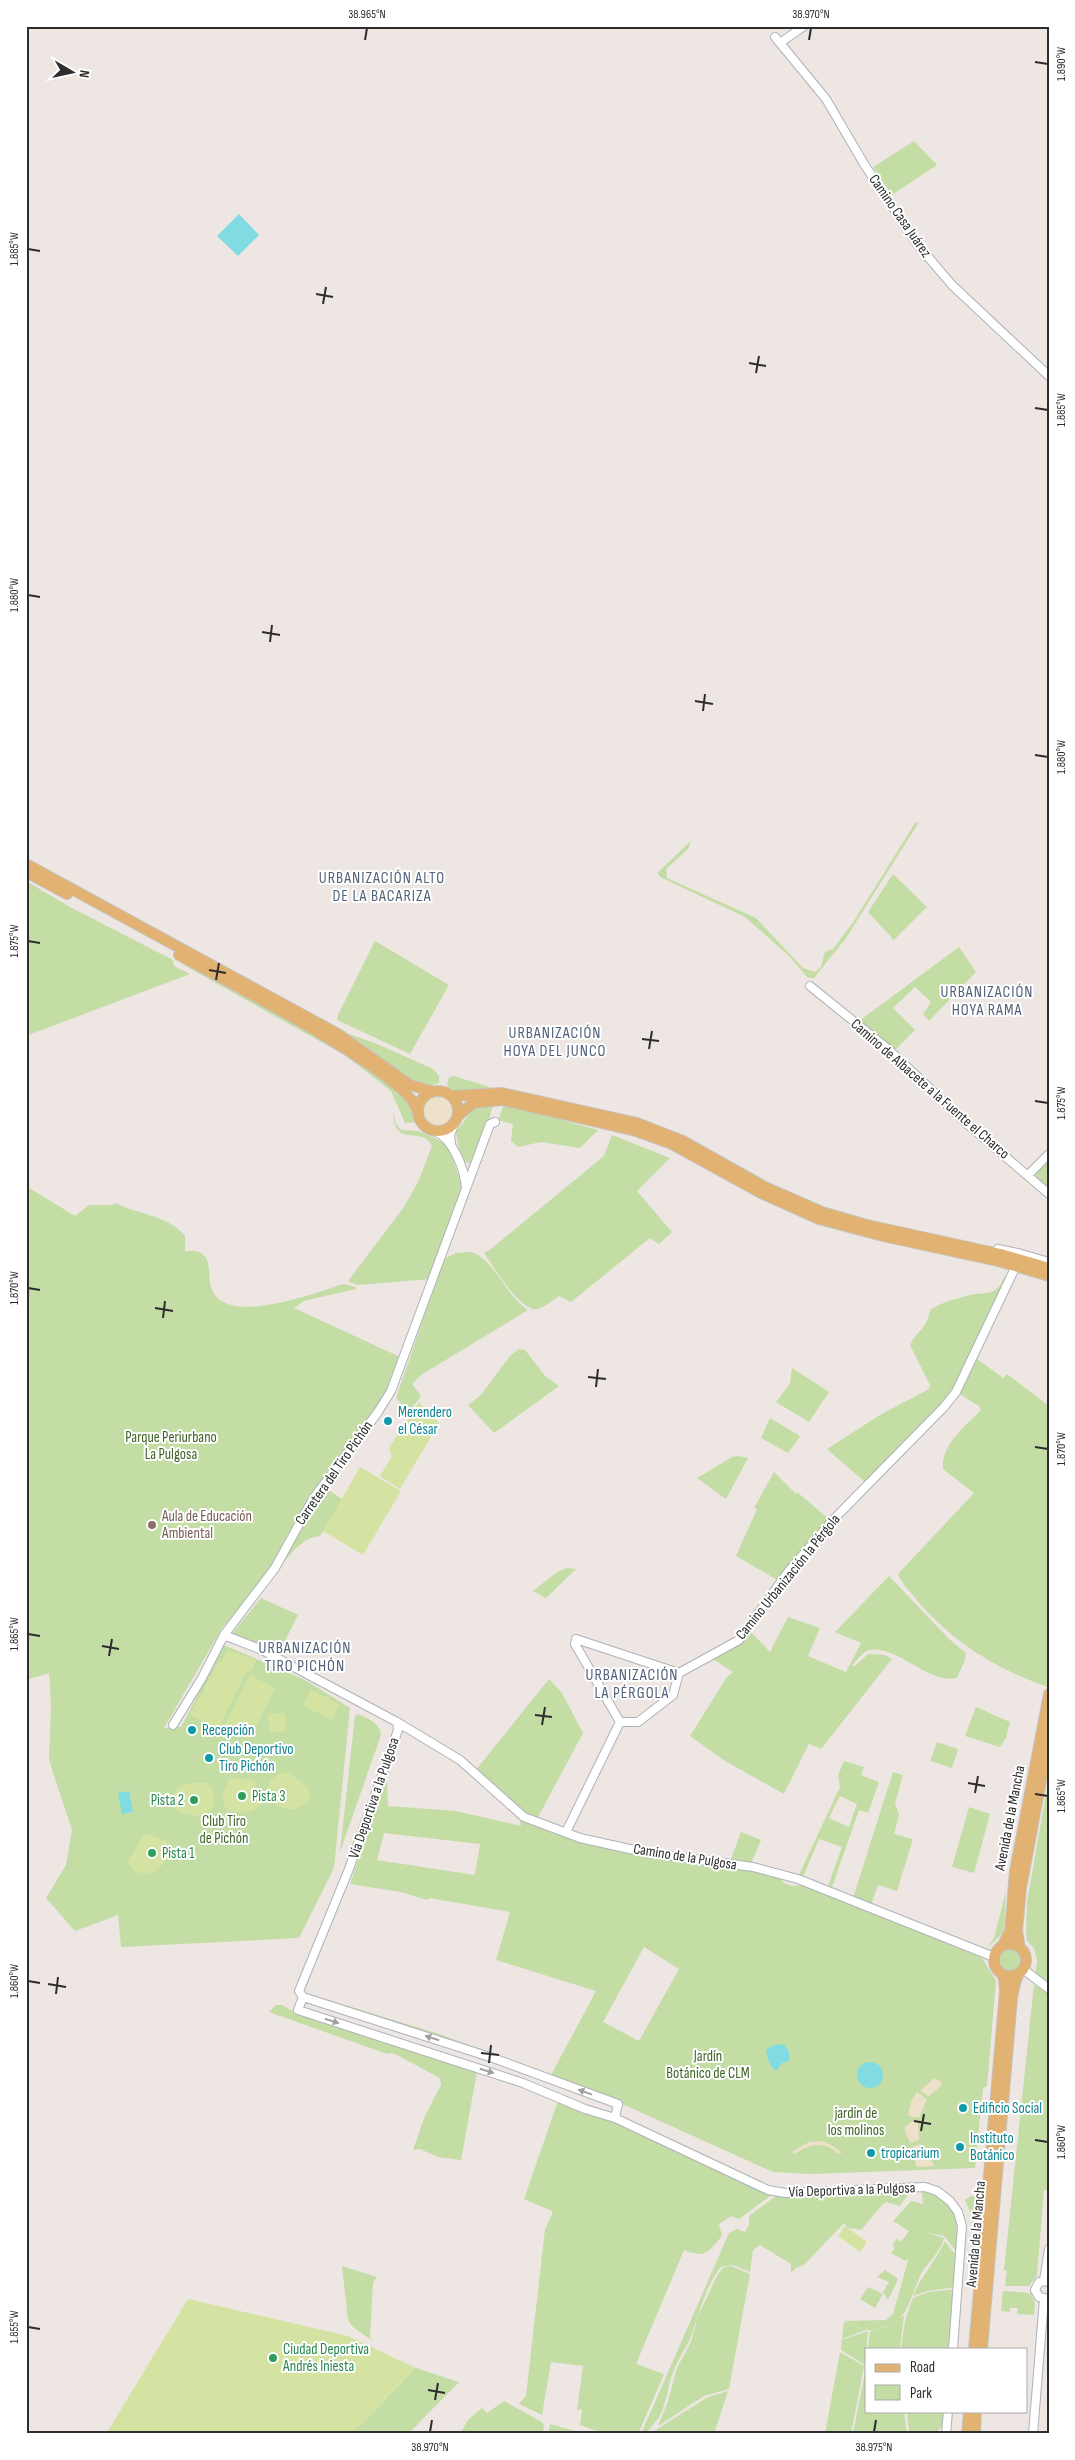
<svg xmlns="http://www.w3.org/2000/svg" width="1075" height="2460" viewBox="0 0 1075 2460" font-family="'Sofia Sans Condensed',sans-serif">
  <rect width="100%" height="100%" fill="#ede6e2"/>
  <!-- green -->
  <path fill="#c3dda5" fill-rule="evenodd" d="M914,141l23,24 -45,30 -19,-28z
    M919,822l-73,116 -32,40h-6l-19,-22 -44,-39 -83,-39 -5,-5 34,-32 -3,8 -22,20 1,9 89,40 47,50 12,4 6,-5 4,-15 8,-3 21,-28 61,-98z
    M893,874l34,33 -33,33 -26,-28z
    M26,881l46,27 101,52 1,6 16,8 -164,62z
    M375,941l74,44 -39,69 -73,-34 1,-5z
    M959,947l17,25 -47,49 -6,-7 8,-12 -16,-15 -22,21 22,22 -20,20 -36,-29z
    M183,962l121,66 57,35 52,42 3,17 -11,1 -14,-32 -45,-35 -164,-92z
    M346,1033l29,10 58,26 6,7v7l-10,3 -16,-4z
    M454,1076l35,11 -1,2c-12,1 -32,8 -41,-4l2,-8z
    M504,1104l94,26 -18,18 -39,-6 -23,5 -7,-6 2,-17 -15,-4z
    M493,1106l-12,39 -10,19 -10,-4 -5,-28 17,-23z
    M393,1111l3,13 5,6 17,1 19,8 12,8 12,37 -1,13 -29,82 -74,6 -9,-4 56,-74 14,-25 14,-36c-10,-22 -38,5 -39,-35z
    M612,1135l58,23 -33,33 35,41 -13,12 -9,-6 -79,64 -12,-6c-6,4 -14,11 -21,13 -17,4 -45,-43 -54,-56l7,-4 113,-93z
    M1049,1156v36l-15,-18z
    M26,1186l49,30 14,-11h24l2,-2c24,12 53,12 70,33v15c4,1 7,-1 11,0 18,5 11,24 15,36 12,42 106,5 132,-3l13,3v2l-52,12 -10,7 106,49 -14,33 -17,27 -74,104 -31,57 -42,50 -58,100 17,-1 43,-82 81,35 45,28 -16,160 -35,70 -178,9 -3,-32 -43,16 -29,-33 20,-33 6,-35 -23,-70 2,-55 -2,-32 -23,7z
    M470,1252c22,3 36,45 58,58l-107,65 -9,9 9,12 -12,16 -13,-14 48,-139 12,-6z
    M1005,1276l2,1 -1,4 -53,112 -87,90 -39,-34 53,-34 49,-26 1,-4 -20,-40c8,-16 16,-14 20,-35 12,-8 26,-11 40,-15 18,-4 25,3 35,-19z
    M519,1349l6,1 20,26 14,10 -65,47 -26,-28 12,-9 30,-40z
    M976,1358l27,20 4,-4 42,32 -2,281c-52,-19 -95,-45 -131,-88 -6,-8 -15,-16 -18,-25l76,-81 -31,-24c-2,-25 22,-42 38,-59l-2,-4 -21,-13z
    M792,1368l37,24 -20,30 -33,-20 14,-18z
    M770,1418l30,18 -12,17 -27,-15z
    M739,1456l9,2 -22,41 -29,-21 35,-21z
    M774,1472l22,22 1,-2 33,28 -51,61 -43,-25 21,-47 -3,-1z
    M327,1489l15,10 -22,37c-17,2 -25,13 -36,26l20,-38z
    M567,1568l9,1 -30,29 -13,-7 24,-19z
    M889,1576l60,63 17,14 -1,7 -8,18c-29,6 -61,-34 -88,-28 -6,2 -13,10 -17,16h3l13,-12 17,1 7,4 -71,90 -12,-5 -25,50 -59,-33 -35,-25 37,-59 6,-5 -22,-14 39,-27 20,21 18,-35 32,11 -12,28 38,16 15,-29 -26,-11z
    M261,1598l37,17 -20,40 -47,-20z
    M549,1679l13,14 21,40 -46,86 -12,-3 -49,-46z
    M976,1707l34,15 -4,16 -6,9 -35,-11z
    M358,1714c10,5 22,8 23,21l-41,117 15,-136z
    M937,1742l21,7 -6,19 -22,-7z
    M844,1761l20,6 -3,8 18,7 -11,31 -9,-3 -28,80 -4,-1 15,-42 -23,-8 -17,40 -3,-4 41,-88 -2,-12zM840,1796l17,8 -8,23 -20,-9z
    M893,1772l10,3 -8,28 4,12 -5,19 19,5 -16,52 -19,-6 -7,20 -18,-7z
    M387,1776l1,30 68,5 65,15 -3,-13 60,27 174,28 28,9 4,6 8,3 15,-1 175,73 14,23 -9,105 -4,2 -8,80 -164,6 -38,-2 -166,-75 -262,-89v-3l94,29 112,41 45,-84 -100,-31 14,-48 -80,-14 -3,2 -26,-8 -51,-8zM384,1833l96,11 -5,31 -98,-15zM644,1947l35,22 -40,72 -36,-19z
    M1049,1777v211l-14,-11 2,-17 -3,-12 -7,-7 -1,-8 1,-31z
    M969,1807l21,7 -16,59 -22,-6z
    M741,1832l20,8 -10,23 -21,-1z
    M1006,1891l-2,41 -18,17 8,-11z
    M996 1960a13 13 0 1 1 26 0a13 13 0 1 1-26 0Z
    M1034,1985l15,9v196h-5l-7,85 -8,11h-24l2,-15 -3,-1z
    M276,2005h6l14,8 181,59 -16,88 -23,-3 -18,-8 -7,1 12,-34 16,-31 -1,-7 -47,-25 -6,1 -118,-42z
    M558,2101l59,19 157,73 -35,26 -8,-3 -12,8 3,12c-16,18 -15,22 -38,14l-48,114 28,10 -26,60h-32l-26,-9 2,-16 -5,1 6,-44 -32,-4 -9,53 -23,-11 7,-8 19,-167 7,-15v-3l-28,-12z
    M911,2190l-11,16 -14,-4 -3,2 -22,26 -13,-2 -4,-5 -40,42 -8,3 -5,5v-9l-31,-19 -7,5 -3,22 -17,-7 -12,2c-17,20 -22,50 -32,74 -5,10 -12,20 -16,31 -9,26 -5,40 -28,62h-4l88,-201 8,-4 8,3 4,-7v-9l28,-21z
    M922,2192c37,2 36,30 34,59l-12,-15 -19,-4 19,6c-4,15 -16,24 -23,36 -6,12 -9,25 -15,36 -6,11 -24,20 -36,20 -10,0 -17,-5 -26,-9l42,-1 7,-6 16,-57 -3,4 -15,-8 4,-5 -3,-3 5,-6 4,3 8,-11 -16,-10 18,-20 12,3z
    M971,2196h9l-8,88 -3,-1 4,-57 -2,-12 -6,-14z
    M945,2241l9,12 3,-1 -1,35 -28,4 -15,5c8,-20 23,-35 32,-55z
    M342,2266l35,11 -4,5 -3,55 3,4 -20,-14 -5,-7z
    M731,2266l19,8 -21,115 -25,7 -46,30 10,-25 9,-33 14,-26 7,-26 20,-42 5,-6z
    M885,2270l13,9 -10,21 -5,-8 6,-10 -12,-5z
    M868,2287l15,7 -8,14 -15,-9z
    M956,2289l-5,60h-50l4,-28 8,-23 16,-6z
    M1003,2291l28,2 4,11 -1,11 -17,-1 1,-6h-8v4l-9,-1z
    M904,2315l-4,34h-32l2,-18 16,-4z
    M844,2322l22,8 -24,9z
    M868,2331l-3,34 -24,-15 1,-10z
    M840,2352l24,14 -13,68h-26z
    M866,2367v44h38l3,23h-54z
    M416,2368l43,14 -51,52h-57z
    M728,2391l-14,43h-65l59,-37z
    M504,2401l38,21 2,4 -1,8h-83l8,-14 14,-12 5,5z
    M907,2411h38l-2,14 -9,9h-25z
    M550,2424l35,10h-37z"/>
  <!-- sand -->
  <path fill="#eee1c9" d="M421 1110a17 17 0 1 1 34 0a17 17 0 1 1-34 0Z
    M933,2079l7,1 2,5 -13,11 -9,-5z
    M917,2092l10,7 -8,19 -11,-2 3,-14z
    M911,2122h7l1,18 -9,3 -6,-15z
    M821,2141l12,5 9,7 -4,1c-13,-14 -30,-10 -43,0l-3,-2 17,-10z
    M920,2144l15,22 -18,1 -7,-19z"/>
  <!-- pitch -->
  <path fill="#d4e3a2" d="M419,1402l20,21 -39,66 -20,-13 12,-20 -3,-8z
    M360,1467l41,24 -38,64 -40,-24z
    M227,1650l29,10 -3,9 -8,5 -26,54 -29,-13 29,-54 3,1z
    M250,1675l25,13 -25,51 -27,-11z
    M311,1689l28,15 -6,16 -30,-14z
    M285,1713l1,18 -16,2 -2,-19z
    M286,1772c19,11 39,25 7,38 -28,-2 -35,-32 -7,-38z
    M229,1778l25,2 8,15 -2,11c-10,8 -24,9 -35,2l-3,-10z
    M207,1783c9,8 9,18 3,28l-14,5 -18,-4c-6,-8 -7,-23 5,-27 7,-3 17,-2 24,-2z
    M145,1833l22,8c9,14 -6,29 -20,33l-11,-2 -9,-10z
    M845,2226l22,16 -7,10 -22,-16z
    M188,2299l160,37 68,32 -65,66h-245z"/>
  <!-- water -->
  <path fill="#81dbe2" d="M239,214l20,21 -21,21 -21,-20z
    M129,1791l4,21 -11,2 -4,-21z
    M782,2044l3,1 4,7v9l-7,2 -5,7h-3l-5,-8 -3,-12 5,-4z
    M857 2075a13 13 0 1 1 26 0a13 13 0 1 1-26 0Z"/>
  <g fill="none" stroke-linecap="round" stroke-linejoin="round">
    <defs>
      <path id="minor" d="M775,37l51,62 38,65 53,80 35,41 97,91
        M780,43l24,-17
        M810,986l78,63 77,73 84,72
        M435,1131c18,8 29,37 31,56
        M451,1144l-1,-9 5,-13
        M1028,1175l21,-21
        M998,1249l20,4 31,9
        M224,1635l38,15 135,72 1,8 -49,139 -50,122 4,6 -5,13 225,73 62,26 30,9 153,72 17,3 140,-6 12,4 13,10 8,11 4,14 -9,123
        M397,1722l63,38 64,57 56,21 63,14 110,15 45,12 196,78
        M620,1722l-45,-78 1,-5 103,34
        M173,1725l29,-47 22,-43 51,-67 38,-69 65,-87 13,-21 99,-267 5,-2
        M566,1832l54,-110h18l35,-27 6,-22 60,-33 49,-68 44,-51 112,-114 12,-15 58,-122
        M1023,1969l26,20
        M303,1997l190,61 125,46 -3,14
        M1044,2280l5,-31
        M1048,2299l-9,-2 -4,-7 4,-8 10,-1
        M946,2434l2,-23
        M1033,2434l11,-135"/>
      <path id="major" d="M26,864l312,170 72,51 21,6
        M26,872l41,22
        M179,955c40,22 230,119 238,155
        M418 1111a20 20 0 1 1 40 0a20 20 0 1 1-40 0Z
        M452,1096l50,-3 135,30 46,18 82,46 57,25 45,13 137,30 45,13
        M458,1116l15,-13 29,-3 134,31 36,13 89,49 58,26 64,17 115,25 51,15
        M994 1960a16 16 0 1 1 32 0a16 16 0 1 1-32 0Z
        M1002,1946l8,-14 5,-61 34,-177
        M1020,1948l-3,-17 4,-43 28,-150
        M974,2349l31,-358 -1,-12 -2,-5
        M982,2349l30,-351 3,-15 4,-10
        M967,2434l2,-23
        M975,2434l1,-23"/>
    </defs>
    <!-- minor casing -->
    <use href="#minor" stroke="#aeb2b8" stroke-width="10"/>
    <!-- major casing -->
    <use href="#major" stroke="#c4c4c4" stroke-width="12"/>
    <!-- minor -->
    <use href="#minor" stroke="#fff" stroke-width="8"/>
    <!-- major -->
    <use href="#major" stroke="#e2b272" stroke-width="10"/>
  </g>
  <!-- one-way arrows -->
  <defs><path id="oneway-solid" d="M-6-.8H1V-3.2L6.5 0L1 3.2V.8H-6Z" transform="scale(1.25)"/></defs>
  <g fill="#a0a0a0">
    <use href="#oneway-solid" transform="translate(332 2021) rotate(18)"/>
    <use href="#oneway-solid" transform="translate(432 2038) rotate(-162)"/>
    <use href="#oneway-solid" transform="translate(487 2071) rotate(18)"/>
    <use href="#oneway-solid" transform="translate(585 2092) rotate(-160)"/>
  </g>
  <!-- ticks -->
  <path fill="none" stroke="#2d2d2d" stroke-width="2" d="M365,40l2,-12M809,40l2,-12M1035,62l13,2M28,249l12,2M316,294l17,3M323,304l3,-17M749,363l17,3M756,373l3,-17M1035,408l13,2M28,595l12,2M262,632l18,3M270,642l2,-17M695,701l18,3M703,711l2,-17M1035,755l13,2M28,941l12,2M209,970l17,3M216,980l3,-17M642,1039l17,2M649,1049l3,-18M1035,1101l13,2M28,1288l12,2M155,1308l18,3M163,1318l2,-17M588,1377l18,2M596,1387l2,-18M1035,1447l13,2M28,1634l12,2M102,1646l17,3M109,1656l3,-17M535,1715l17,2M542,1725l3,-18M968,1783l17,3M975,1793l3,-17M1035,1794l13,2M28,1981l12,2M48,1984l18,3M56,1994l2,-17M481,2053l18,2M489,2063l2,-18M914,2121l17,3M921,2131l3,-17M1035,2140l13,2M28,2327l12,2M428,2390l17,3M435,2400l3,-17M430,2432l2,-12M874,2432l2,-12"/>
  <!-- markers -->
  <g fill="#0f9aa8" stroke="#fff" stroke-width="2">
    <circle cx="388" cy="1421" r="5"/>
    <circle cx="192" cy="1730" r="5"/>
    <circle cx="209" cy="1758" r="5"/>
    <circle cx="963" cy="2108" r="5"/>
    <circle cx="960" cy="2147" r="5"/>
    <circle cx="871" cy="2153" r="5"/>
  </g>
  <circle fill="#8d6e63" stroke="#fff" stroke-width="2" cx="152" cy="1525" r="5"/>
  <g fill="#2e9e5b" stroke="#fff" stroke-width="2">
    <circle cx="242" cy="1796" r="5"/>
    <circle cx="194" cy="1800" r="5"/>
    <circle cx="152" cy="1853" r="5"/>
    <circle cx="273" cy="2358" r="5"/>
  </g>
  <g text-anchor="middle" dominant-baseline="central" stroke-width="4" stroke-linejoin="round" paint-order="stroke">
    <!-- street labels -->
    <g font-size="15" fill="#2d2d2d" stroke="#fff">
      <text transform="translate(900 216) rotate(55)">Camino Casa Juárez</text>
      <text transform="translate(930 1089) rotate(41)">Camino de Albacete a la Fuente el Charco</text>
      <text transform="translate(334 1473) rotate(-55)">Carretera del Tiro Pichón</text>
      <text transform="translate(788 1577) rotate(-51)">Camino Urbanización la Pérgola</text>
      <text transform="translate(374 1798) rotate(-71)">Vía Deportiva a la Pulgosa</text>
      <text transform="translate(1010 1818) rotate(-79)">Avenida de la Mancha</text>
      <text transform="translate(685 1857) rotate(9)">Camino de la Pulgosa</text>
      <text transform="translate(852 2190) rotate(-2)">Vía Deportiva a la Pulgosa</text>
      <text transform="translate(976 2234) rotate(-85)">Avenida de la Mancha</text>
    </g>
    <!-- culture labels -->
    <g font-size="15" fill="#0d838f" stroke="#fff" text-anchor="start">
      <text x="398" y="1412">Merendero<tspan x="398" dy="17">el César</tspan></text>
      <text x="202" y="1730">Recepción</text>
      <text x="219" y="1749">Club Deportivo<tspan x="219" dy="17">Tiro Pichón</tspan></text>
      <text x="973" y="2108">Edificio Social</text>
      <text x="970" y="2138">Instituto<tspan x="970" dy="17">Botánico</tspan></text>
      <text x="881" y="2153">tropicarium</text>
    </g>
    <!-- park labels -->
    <g font-size="15" fill="#3d6424" stroke="#fff">
      <text x="171" y="1437">Parque Periurbano<tspan x="171" dy="17">La Pulgosa</tspan></text>
      <text x="224" y="1821">Club Tiro<tspan x="224" dy="17">de Pichón</tspan></text>
      <text x="708" y="2056">Jardín<tspan x="708" dy="17">Botánico de CLM</tspan></text>
      <text x="856" y="2113">jardin de<tspan x="856" dy="17">los molinos</tspan></text>
    </g>
    <!-- education labels -->
    <g font-size="15" fill="#785e54" stroke="#fff" text-anchor="start">
      <text x="162" y="1516">Aula de Educación<tspan x="162" dy="17">Ambiental</tspan></text>
    </g>
    <!-- leisure labels -->
    <g font-size="15" fill="#27864d" stroke="#fff" text-anchor="start">
      <text x="252" y="1796">Pista 3</text>
      <text x="184" y="1800" text-anchor="end">Pista 2</text>
      <text x="162" y="1853">Pista 1</text>
      <text x="283" y="2349">Ciudad Deportiva<tspan x="283" dy="17">Andrés Iniesta</tspan></text>
    </g>
    <!-- neighbourhood labels -->
    <g font-size="16" letter-spacing="1" fill="#52617a" stroke="#fff">
      <text x="382" y="878">URBANIZACIÓN ALTO<tspan x="382" dy="18">DE LA BACARIZA</tspan></text>
      <text x="987" y="992">URBANIZACIÓN<tspan x="987" dy="18">HOYA RAMA</tspan></text>
      <text x="555" y="1033">URBANIZACIÓN<tspan x="555" dy="18">HOYA DEL JUNCO</tspan></text>
      <text x="305" y="1648">URBANIZACIÓN<tspan x="305" dy="18">TIRO PICHÓN</tspan></text>
      <text x="632" y="1675">URBANIZACIÓN<tspan x="632" dy="18">LA PÉRGOLA</tspan></text>
    </g>
  </g>
  <!-- border -->
  <rect width="1075" height="2460" fill="none" stroke="#ffffff" stroke-width="55"/>
  <!-- legend -->
  <rect x="865" y="2348" width="162" height="65" fill="#ffffff" stroke="#ababab"/>
  <rect x="875" y="2364" width="25" height="8" fill="#e2b272" stroke="#ababab"/>
  <text x="910" y="2372" font-size="15" fill="#2d2d2d">Road</text>
  <rect x="875" y="2385" width="25" height="15" fill="#c3dda5" stroke="#ababab"/>
  <text x="910" y="2398" font-size="15" fill="#2d2d2d">Park</text>
  <!-- north arrow -->
  <g transform="translate(72 72) rotate(99)" stroke="#ffffff" stroke-width="4" paint-order="stroke">
  <path d="M0-4L9 19L0 12L-9 19Z" fill="#2d2d2d"/>
  <text y="-8" font-size="14" font-weight="bold" text-anchor="middle" fill="#2d2d2d">N</text>
  </g>
  <rect x="28" y="28" width="1020" height="2404" fill="none" stroke="#2d2d2d" stroke-width="2"/>
  <g font-size="12" text-anchor="middle" fill="#2d2d2d">
    <text x="367" y="18">38.965°N</text>
    <text x="811" y="18">38.970°N</text>
    <text transform="translate(1061 64) rotate(-90)" y="4">1.890°W</text>
    <text transform="translate(14 249) rotate(-90)" y="4">1.885°W</text>
    <text transform="translate(1061 410) rotate(-90)" y="4">1.885°W</text>
    <text transform="translate(14 595) rotate(-90)" y="4">1.880°W</text>
    <text transform="translate(1061 757) rotate(-90)" y="4">1.880°W</text>
    <text transform="translate(14 941) rotate(-90)" y="4">1.875°W</text>
    <text transform="translate(1061 1103) rotate(-90)" y="4">1.875°W</text>
    <text transform="translate(14 1288) rotate(-90)" y="4">1.870°W</text>
    <text transform="translate(1061 1449) rotate(-90)" y="4">1.870°W</text>
    <text transform="translate(14 1634) rotate(-90)" y="4">1.865°W</text>
    <text transform="translate(1061 1796) rotate(-90)" y="4">1.865°W</text>
    <text transform="translate(14 1981) rotate(-90)" y="4">1.860°W</text>
    <text transform="translate(1061 2142) rotate(-90)" y="4">1.860°W</text>
    <text transform="translate(14 2327) rotate(-90)" y="4">1.855°W</text>
    <text x="430" y="2451">38.970°N</text>
    <text x="874" y="2451">38.975°N</text>
  </g>
</svg>
